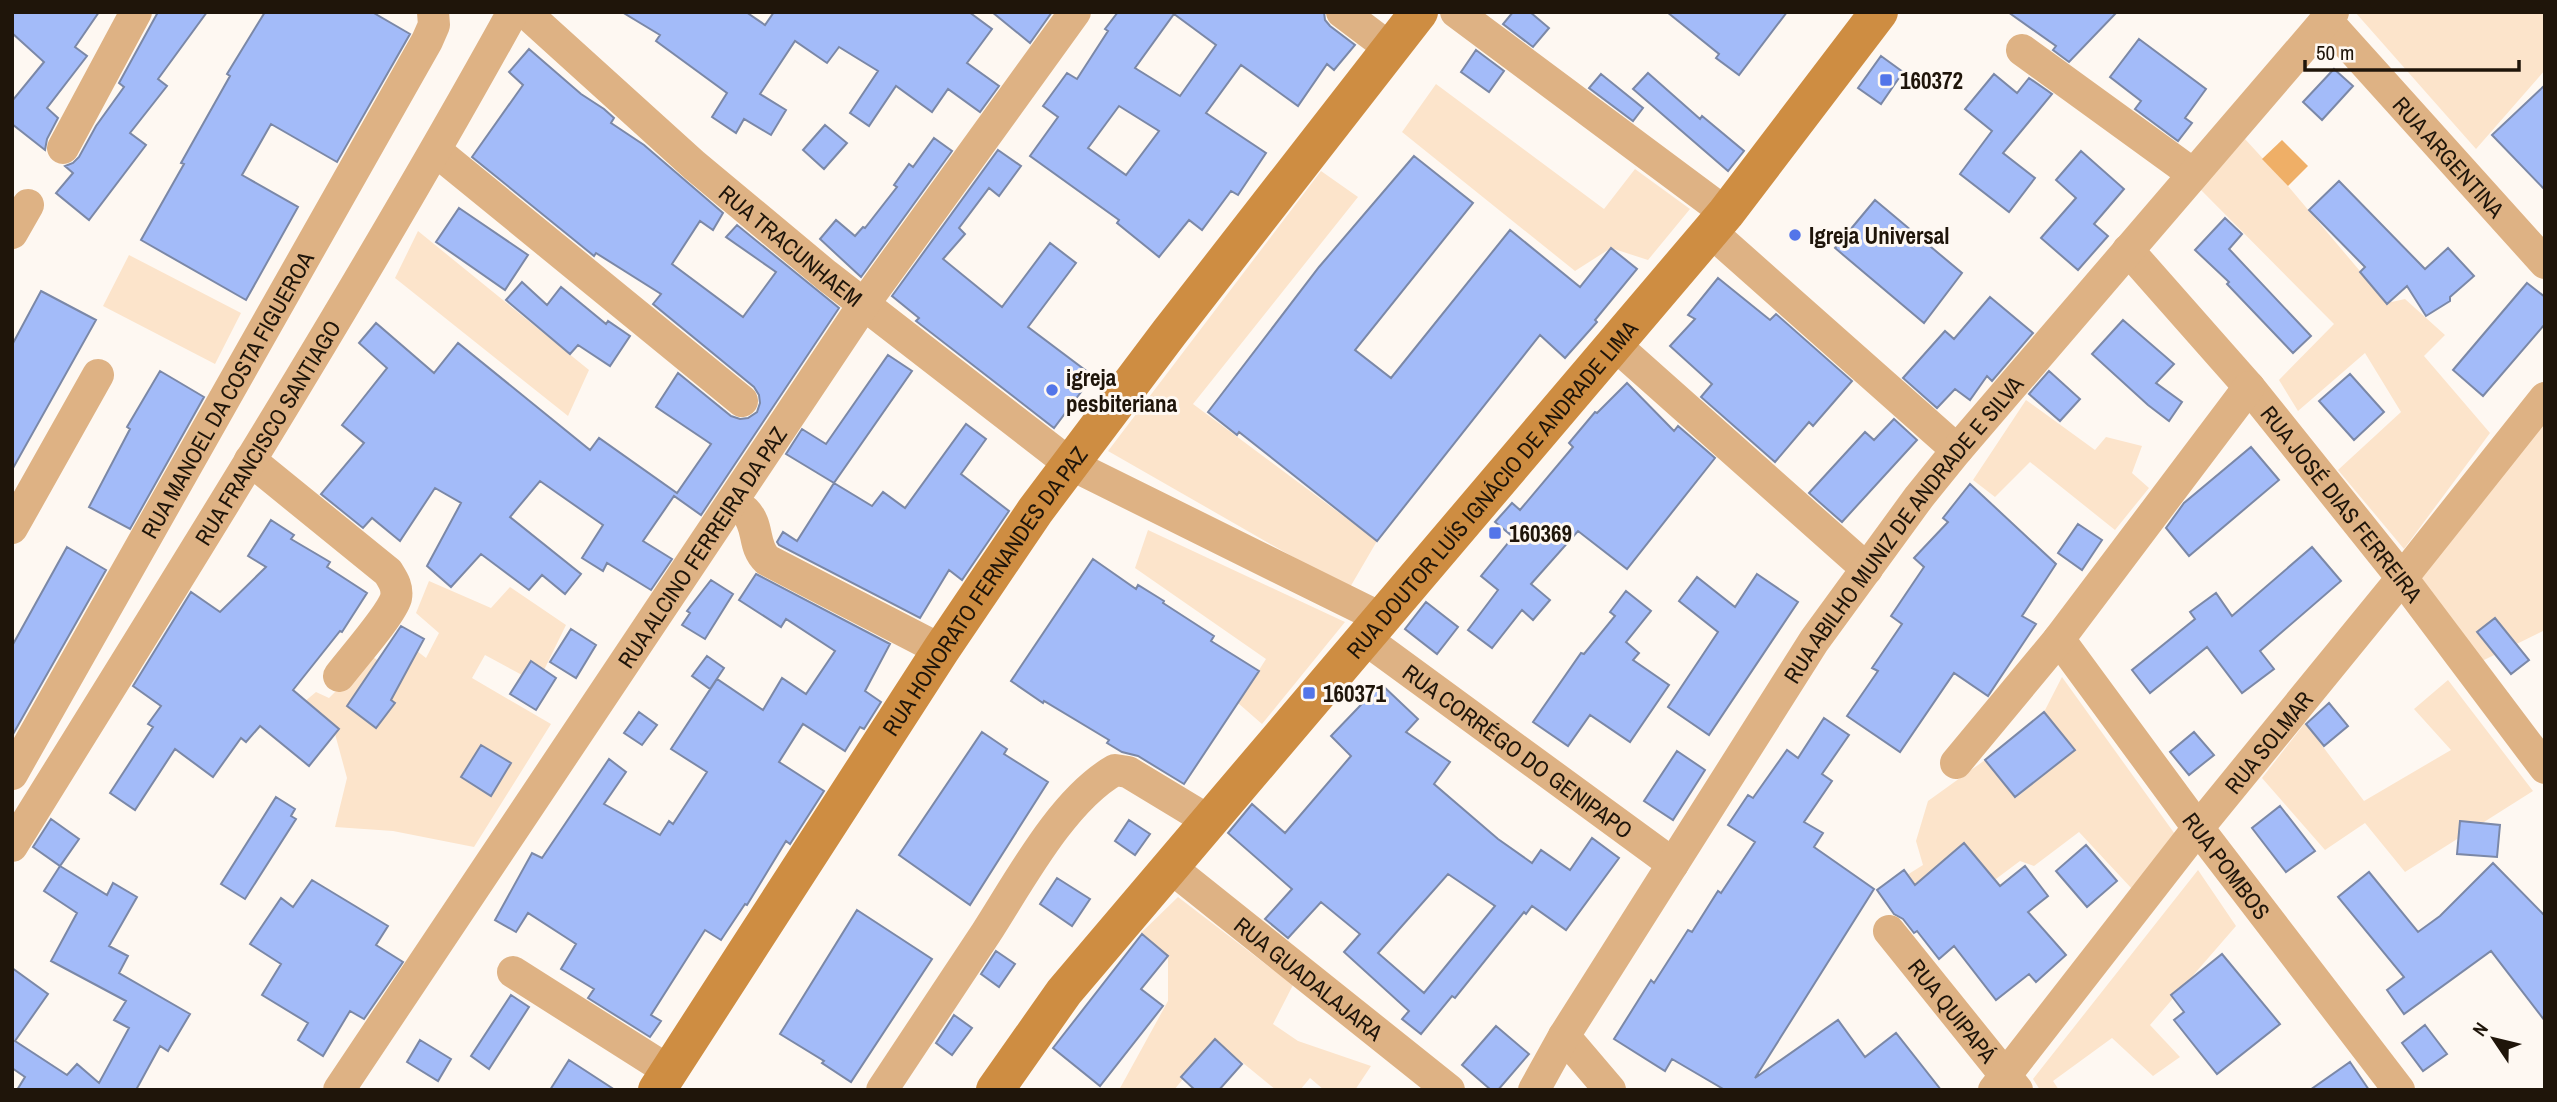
<svg xmlns="http://www.w3.org/2000/svg" width="2557" height="1102" viewBox="0 0 2557 1102" font-family="'Archivo Narrow',sans-serif">
  <rect width="100%" height="100%" fill="#fef8f2"/>
  <!-- green -->
  <path fill="#fce4cb" d="M2355,12h190v58l-69,79z
    M1436,84l168,125 31,-40 55,40 -42,51 -37,-12 -36,23 -173,-139z
    M2245,139l43,47 99,117 18,-4 40,36 -21,21 66,77 -86,116 -66,-79 63,-58 -36,-59 -67,58 -19,-31 55,-56 -134,-135z
    M1321,171l37,26 -165,207 184,137 -28,48 -241,-138z
    M418,231l171,139 -21,46 -173,-138z
    M129,255l112,58 -26,51 -112,-58z
    M2026,400l69,50 11,-13 36,9 -10,27 17,15 -34,42 -85,-68 -35,35 -22,-17z
    M2545,420v210l-63,31 -62,-85z
    M1148,530l197,92 -83,102 -24,-21 28,-44 -131,-91z
    M429,581l62,27 19,-21 56,38 -22,45 -13,-9 -9,14 -37,-20 -13,23 79,46 -77,123 -81,-16 -58,-4 12,-49 -12,-44 -38,-26 19,-16 13,6 42,-42 32,20 14,-25 9,7 13,-25 -23,-20z
    M2062,677l115,160 -44,53 -54,-58 -45,34 -14,-5 -79,59 -34,-45 16,-10 -7,-24 12,-40 57,-41 31,38 58,-48 -30,-38z
    M2448,680l85,111 -128,81 -40,-49 -40,27 -63,-72 43,-55 59,78 87,-51 -37,-41z
    M2198,870l38,56 -86,99 30,32 -27,19 -41,-38 -59,43 6,9h-19l-7,-11z
    M1178,897l115,88 -20,39 25,17 73,25 -16,24h-31l-14,-12 -10,12h-24l-61,-50 -41,50h-55l49,-89v-45l-27,-23z"/>
  <!-- water -->
  <path fill="#efaf67" d="M2282,140l26,26 -20,20 -26,-27z"/>
  <!-- building -->
  <path fill="#a3bbf9" stroke="#7b88a7" stroke-width="2" fill-rule="evenodd" d="M12,12h87l-24,35 12,9 -40,52 11,10 -11,21 -2,11 -33,-26v-23l32,-39 -32,-29z
    M158,12h49l-49,67 9,7 -37,47 16,12 -57,75 -33,-27 17,-20 -8,-7 8,-3 6,-6 17,-31 28,-39 -5,-4z
    M265,12h107l38,22 -73,128 -66,-38 -29,51 56,32 -52,93 -105,-60 43,-76 -3,-1 49,-87 -3,-2z
    M622,12h124l19,13 9,-13h195l23,17 -25,34 32,23 -19,26 -32,-23 -16,23 -36,-26 -27,40 -19,-13 28,-42 -39,-24 -12,16 -32,-22 -35,53 26,16 -15,25 -27,-16 -8,14 -24,-16 15,-24 -71,-52 4,-6z
    M992,12h60l-22,31z
    M1118,12h206l1,8 5,6 25,19 -21,25 -7,-6 -29,42 -57,-41 -35,48 60,40 -28,42 -7,-4 -29,39 -13,-10 -30,37 -42,-34 2,-3 -89,-64 28,-39 -15,-11 24,-33 10,6 31,-48 -3,-2zM1174,14l42,31 -36,51 -45,-28zM1119,106l40,25 -33,44 -38,-27z
    M1513,12h17l19,16 -16,19 -30,-23z
    M1667,12h120l-48,63 -23,-17 3,-4z
    M2008,12h109l-48,50 -16,-12 3,-4z
    M2139,39l67,50 -21,29 7,5 -14,18 -43,-32 6,-8 -31,-24z
    M529,49l52,45 23,15 10,9 -3,5 33,22 79,68 -10,17 -13,-9 -28,43 71,53 33,-45 -50,-35 11,-12 102,83 -138,207 -27,-19 -31,45 29,18 -21,31 -44,-27 -4,8 -21,-13 21,-33 -63,-44 -30,36 71,57 -16,20 -23,-19 -13,15 -48,-36 -30,33 -24,-21 34,-63 -26,-15 -35,53 -28,-23 -9,10 -42,-34 43,-51 -22,-18 45,-57 -28,-25 17,-20 58,50 24,-30 132,107 9,-12 78,55 34,-49 -55,-37 22,-34 53,43 9,3 8,-1 9,-6 3,-9 -1,-8 -5,-8 -101,-83 8,-10 -65,-41 -2,3 -122,-99 51,-72 -14,-13z
    M1476,50l28,21 -15,21 -28,-20z
    M1881,56l22,16 -22,32 -23,-16z
    M2334,69l19,17 -31,34 -19,-18z
    M1648,73l52,46 2,-3 42,35 -16,20 -95,-82z
    M1601,74l42,34 -10,13 -44,-33z
    M1994,74l23,19 12,-15 23,16 -49,59 32,25 -26,34 -49,-38 32,-43 -27,-22z
    M2545,85v105l-53,-55z
    M825,125l22,18 -23,26 -21,-19z
    M934,138l18,13 -91,126 -41,-38 16,-19 19,16 8,-9 2,1 32,-41 -3,-2 15,-21 4,3z
    M998,150l23,16 -22,30 -10,-8 -30,40 6,6 -22,25 59,48 48,-64 26,20 -48,64 65,49 -39,52 -138,-107 3,-3 -27,-22z
    M2081,151l43,38 -30,35 14,12 -30,34 -37,-32 35,-40 -20,-18z
    M1414,156l59,47 -118,147 36,28 119,-148 70,57 31,-39 26,21 -42,51 2,2 -32,36 -25,-23 -163,206 -138,-109 -2,3 -29,-23 111,-145z
    M2339,181l86,88 23,-21 26,28 -24,21v4l-24,15 -19,-30 -20,18 -27,-32 5,-5 -56,-57z
    M1875,200l87,73 -38,50 -89,-75z
    M459,208l69,47 -23,35 -69,-48z
    M2225,218l17,16 -13,15 82,87 -18,17 -66,-69 2,-2 -34,-32z
    M1718,278l52,42 6,-6 76,67 -39,45 -4,-4 -34,40 -74,-65 11,-13 -42,-38 25,-27 -7,-4z
    M522,282l25,23 14,-18 45,37 2,-3 22,15 -20,30 -32,-21 -8,9 -64,-54z
    M2527,283l18,14v27l-62,72 -30,-26z
    M41,291l55,29 -84,150v-125z
    M1990,297l43,36 -41,48 -5,-5 -17,24 -15,-11 -18,19 -34,-30 42,-47 9,8z
    M2123,320l51,44 -18,19 26,19 -13,19 -21,-16 -56,-51z
    M888,355l24,16 -78,112 38,23 11,-14 22,16 61,-84 20,15 -25,35 48,37 -47,69 -13,-10 -29,48 -141,-73 -2,-3 6,-10 14,9 37,-58 -48,-29 16,-25 24,15z
    M160,371l44,26 -74,132 -41,-22 41,-78 -3,-2z
    M2049,371l31,28 -20,22 -31,-27z
    M2350,374l34,38 -30,28 -35,-39z
    M1627,383l47,48 4,-5 37,32 -88,111 -49,-38 -47,53 19,16 -17,20 -11,-10 -30,38 -24,-18 30,-40 -17,-14 32,-39 -18,-15 17,-19 8,7 53,-63 -4,-4 26,-31 2,1z
    M1894,419l23,21 -75,82 -33,-29 56,-61 9,8z
    M2251,447l28,33 -90,76 -23,-28 18,-25z
    M1970,484l86,80 -34,52 14,8 -48,72 -34,-23 -54,79 -53,-36 31,-45 -6,-3 30,-44 -11,-8 33,-49 -10,-9 34,-36 -5,-4z
    M271,520l23,15 -3,4 39,23 -3,5 40,26 -25,39 -2,-1 -47,59 46,39 -30,37 -49,-40 -14,16 -5,-4 -28,39 -38,-28 -40,61 -25,-17 43,-66 -5,-3 13,-18 -28,-20 58,-94 29,20 46,-45 -18,-11z
    M2078,524l24,16 -20,30 -24,-17z
    M67,547l39,23 -94,166v-90z
    M2312,547l29,34 -81,70 14,18 -32,24 -35,-46 -57,46 -18,-23 63,-51 -5,-7 26,-19 16,23z
    M1093,559l43,30 2,-4 26,16 -1,2 51,33 -3,5 48,30 -75,113 -46,-28 -16,-4 -15,-9 2,-3 -65,-39 -1,2 -32,-22z
    M756,574l134,70 -25,47 16,11 -17,27 -4,-2 -15,24 -42,-27 -24,38 45,29 -34,53 -4,-3 -39,64 -2,-1 -24,36 -16,-10 -54,85 10,6 -11,16 -62,-39 6,-9 -33,-20 15,-25 -48,-31 -12,19 -21,-12 37,-67 10,5 67,-99 17,13 -22,32 56,31 9,-14 4,3 34,-52 -36,-23 46,-70 46,31 19,-32 24,16 29,-43 -49,-32 -5,8 -42,-27z
    M1757,574l41,28 -89,133 -41,-28 50,-75 -39,-31 18,-24 38,30z
    M711,580l22,14 -28,45 -23,-14 8,-12 -3,-2z
    M1626,591l25,20 -25,31 13,11 -6,7 36,25 -39,57 -40,-27 -22,31 -35,-24 48,-69 3,1 31,-38 -5,-4z
    M1426,602l32,25 -21,27 -32,-25z
    M2495,618l34,42 -18,14 -34,-42z
    M401,626l23,13 -33,61 4,3 -19,25 -29,-22z
    M571,629l25,16 -20,33 -26,-16z
    M707,656l17,12 -14,21 -18,-13z
    M531,661l25,17 -20,32 -26,-16z
    M1381,684l37,35 -12,13 44,30 -16,22 64,55 34,24 9,-13 29,20 22,-32 27,20 -53,72 -34,-24 -6,8 -2,-2 -69,86 -3,-2 -31,38 -19,-15 7,-8 -65,-59 16,-18 -39,-32 -33,36 -23,-19 27,-30 -64,-56 24,-29 33,29 66,-77 -20,-20zM1448,874l47,32 -71,87 -46,-40z
    M2329,703l19,23 -24,20 -18,-22z
    M639,712l18,13 -15,20 -18,-12z
    M2044,712l31,38 -60,47 -30,-37z
    M1824,718l25,17 -27,39 10,7 -28,41 19,11 -9,14 60,42 -119,189 83,-58 27,37 31,-24 45,57h-216l-53,-31 -7,12 -51,-32 37,-59 3,3 34,-53 4,2 26,-41 3,2 34,-51 -27,-17 20,-30 5,3 34,-48 11,8z
    M982,732l25,17 -3,5 44,28 -78,123 -71,-50z
    M2194,732l20,23 -25,20 -19,-23z
    M481,745l30,18 -20,33 -30,-19z
    M1677,751l28,19 -32,50 -29,-19z
    M276,797l19,12 -4,7 5,3 -51,80 -24,-15z
    M2280,806l35,45 -29,21 -34,-44z
    M51,819l28,20 -19,27 -27,-19z
    M1129,820l21,14 -15,21 -20,-14z
    M2460,821l40,4 -3,32 -40,-3z
    M1964,843l36,43 25,-20 23,30 -20,16 38,43 -30,27 -7,-8 -33,26 -42,-54 -15,13 -22,-28 -3,2 -11,-14 -9,-5 -17,-24 27,-20 11,15z
    M2086,845l31,36 -30,26 -31,-36z
    M2493,863l52,53v105l-54,-70 -87,63 -17,-24 17,-13 -66,-80 31,-25 49,60 22,-16z
    M60,866l47,29 6,-12 24,14 -28,49 19,10 -9,17 71,41 -22,37 -8,-5 -24,44h-119l8,-13 -13,-9v-100l36,26 -33,47 52,34 10,-11 22,19 30,-55 -15,-8 12,-19 -75,-40 26,-48 -33,-22z
    M1057,878l33,21 -18,27 -32,-22z
    M312,880l76,46 -12,19 27,17 -39,57 -14,-8 -27,45 -25,-16 10,-17 -46,-28 19,-31 -31,-20 31,-46 12,9z
    M857,910l75,49 -81,123 -29,-19 2,-2 -44,-27z
    M1142,934l26,22 -27,33 22,17 -63,80 -47,-38z
    M996,951l19,13 -16,23 -18,-13z
    M2222,954l58,70 -63,50 -43,-54 10,-8 -13,-17z
    M511,995l18,12 -40,62 -18,-13z
    M954,1015l18,13 -20,27 -16,-12z
    M2425,1025l22,29 -24,17 -21,-28z
    M1496,1026l33,28 -31,36h-7l-29,-25z
    M1215,1039l27,25 -23,26h-24l-14,-13z
    M420,1040l31,19 -13,22 -31,-19z
    M569,1060l46,30h-65z
    M2350,1062l19,28h-59z"/>
  <g fill="none" stroke-linecap="round" stroke-linejoin="round">
    <!-- street -->
    <g stroke="#deb284" stroke-width="32">
      <path id="s1" d="M525,12l169,153 132,110 244,189 311,154"/>
      <path d="M1342,12l49,37"/>
      <path d="M1456,12l270,201"/>
      <path id="s2" d="M2326,20l219,243"/>
      <path d="M2022,50l171,124"/>
      <path d="M63,148l73,-136"/>
      <path d="M436,151l306,250"/>
      <path d="M1710,231l247,219"/>
      <path d="M12,233l16,-28"/>
      <path id="s3" d="M2128,250l121,137 153,191 143,190"/>
      <path d="M1614,344l253,225"/>
      <path d="M250,460l138,112c5,8 10,15 8,26 -5,17 -45,62 -57,78"/>
      <path d="M745,511c15,15 7,35 22,49l174,90"/>
      <path d="M12,528l86,-153"/>
      <path id="s4" d="M1364,638l309,226"/>
      <path id="s5" d="M2059,639l139,189 201,262"/>
      <path d="M1956,763l103,-124 190,-252"/>
      <path id="s6" d="M12,774l415,-733 7,-16 -1,-13"/>
      <path id="s7" d="M12,846c171,-276 344,-550 501,-834"/>
      <path id="s8" d="M1170,867l279,223"/>
      <path id="s9" d="M1889,931l128,159"/>
      <path d="M513,972l156,99"/>
      <path d="M1564,1036l46,54"/>
      <path id="s10" d="M339,1090l525,-786 211,-292"/>
      <path d="M882,1090c35,-53 70,-105 104,-157 33,-51 76,-133 129,-163l13,2 81,49"/>
      <path id="s11" d="M1534,1090l30,-54 250,-395 105,-144 38,-47 376,-438"/>
      <path id="s12" d="M1994,1090l204,-262 204,-250 143,-180"/>
    </g>
    <!-- secondary -->
    <g stroke="#ce8d42" stroke-width="38">
      <path id="s13" d="M657,1090l284,-440 94,-139 134,-178 250,-321"/>
      <path id="s14" d="M995,1090l69,-98 662,-779 153,-201"/>
    </g>
  </g>
  <!-- markers -->
  <g fill="#5375e9" stroke="#fef8f2" stroke-width="2.5">
    <rect x="1879" y="73" width="14" height="14" rx="3.5"/>
    <circle cx="1795" cy="235" r="7"/>
    <circle cx="1052" cy="390" r="7"/>
    <rect x="1488" y="526" width="14" height="14" rx="3.5"/>
    <rect x="1302" y="686" width="14" height="14" rx="3.5"/>
  </g>
  <g text-anchor="middle" dominant-baseline="central" stroke-width="6" stroke-linejoin="round" paint-order="stroke">
    <!-- poi labels -->
    <g font-size="23" font-weight="bold" fill="#1f150a" stroke="#fef8f2" text-anchor="start">
      <text x="1900" y="80">160372</text>
      <text x="1809" y="235">Igreja Universal</text>
      <text x="1066" y="377">igreja<tspan x="1066" dy="26">pesbiteriana</tspan></text>
      <text x="1509" y="533">160369</text>
      <text x="1323" y="693">160371</text>
    </g>
    <!-- street labels -->
    <g font-size="23" fill="#1f150a" stroke="#fef8f2">
      <text stroke="none"><textPath href="#s2" startOffset="184">RUA ARGENTINA</textPath></text>
      <text stroke="none"><textPath href="#s1" startOffset="354">RUA TRACUNHAEM</textPath></text>
      <text stroke="none"><textPath href="#s6" startOffset="436">RUA MANOEL DA COSTA FIGUEROA</textPath></text>
      <text stroke="none"><textPath href="#s7" startOffset="486">RUA FRANCISCO SANTIAGO</textPath></text>
      <text stroke="none"><textPath href="#s14" startOffset="780">RUA DOUTOR LUÍS IGNÁCIO DE ANDRADE LIMA</textPath></text>
      <text stroke="none"><textPath href="#s3" startOffset="332">RUA JOSÉ DIAS FERREIRA</textPath></text>
      <text stroke="none"><textPath href="#s11" startOffset="672">RUA ABILHO MUNIZ DE ANDRADE E SILVA</textPath></text>
      <text stroke="none"><textPath href="#s10" startOffset="653">RUA ALCINO FERREIRA DA PAZ</textPath></text>
      <text stroke="none"><textPath href="#s13" startOffset="597">RUA HONORATO FERNANDES DA PAZ</textPath></text>
      <text stroke="none"><textPath href="#s12" startOffset="443">RUA SOLMAR</textPath></text>
      <text stroke="none"><textPath href="#s4" startOffset="191">RUA CORRÉGO DO GENIPAPO</textPath></text>
      <text stroke="none"><textPath href="#s5" startOffset="282">RUA POMBOS</textPath></text>
      <text stroke="none"><textPath href="#s8" startOffset="178">RUA GUADALAJARA</textPath></text>
      <text stroke="none"><textPath href="#s9" startOffset="102">RUA QUIPAPÁ</textPath></text>
    </g>
  </g>
  <!-- border -->
  <rect width="2557" height="1102" fill="none" stroke="#1f150a" stroke-width="28"/>
  <!-- north arrow -->
  <g transform="translate(2494 1039) rotate(305)" stroke="#fef8f2" stroke-width="5" paint-order="stroke">
  <path d="M0-5L12 26L0 18L-12 26Z" fill="#1f150a"/>
  <text y="-10" font-size="19" font-weight="bold" text-anchor="middle" fill="#1f150a">N</text>
  </g>
  <!-- scale -->
  <path d="M2305 60v10h214v-10" fill="none" stroke="#1f150a" stroke-width="3.5"/>
  <text x="2316" y="60" font-size="21" fill="#1f150a" stroke="#fef8f2" stroke-width="5" paint-order="stroke">50 m</text>
</svg>
